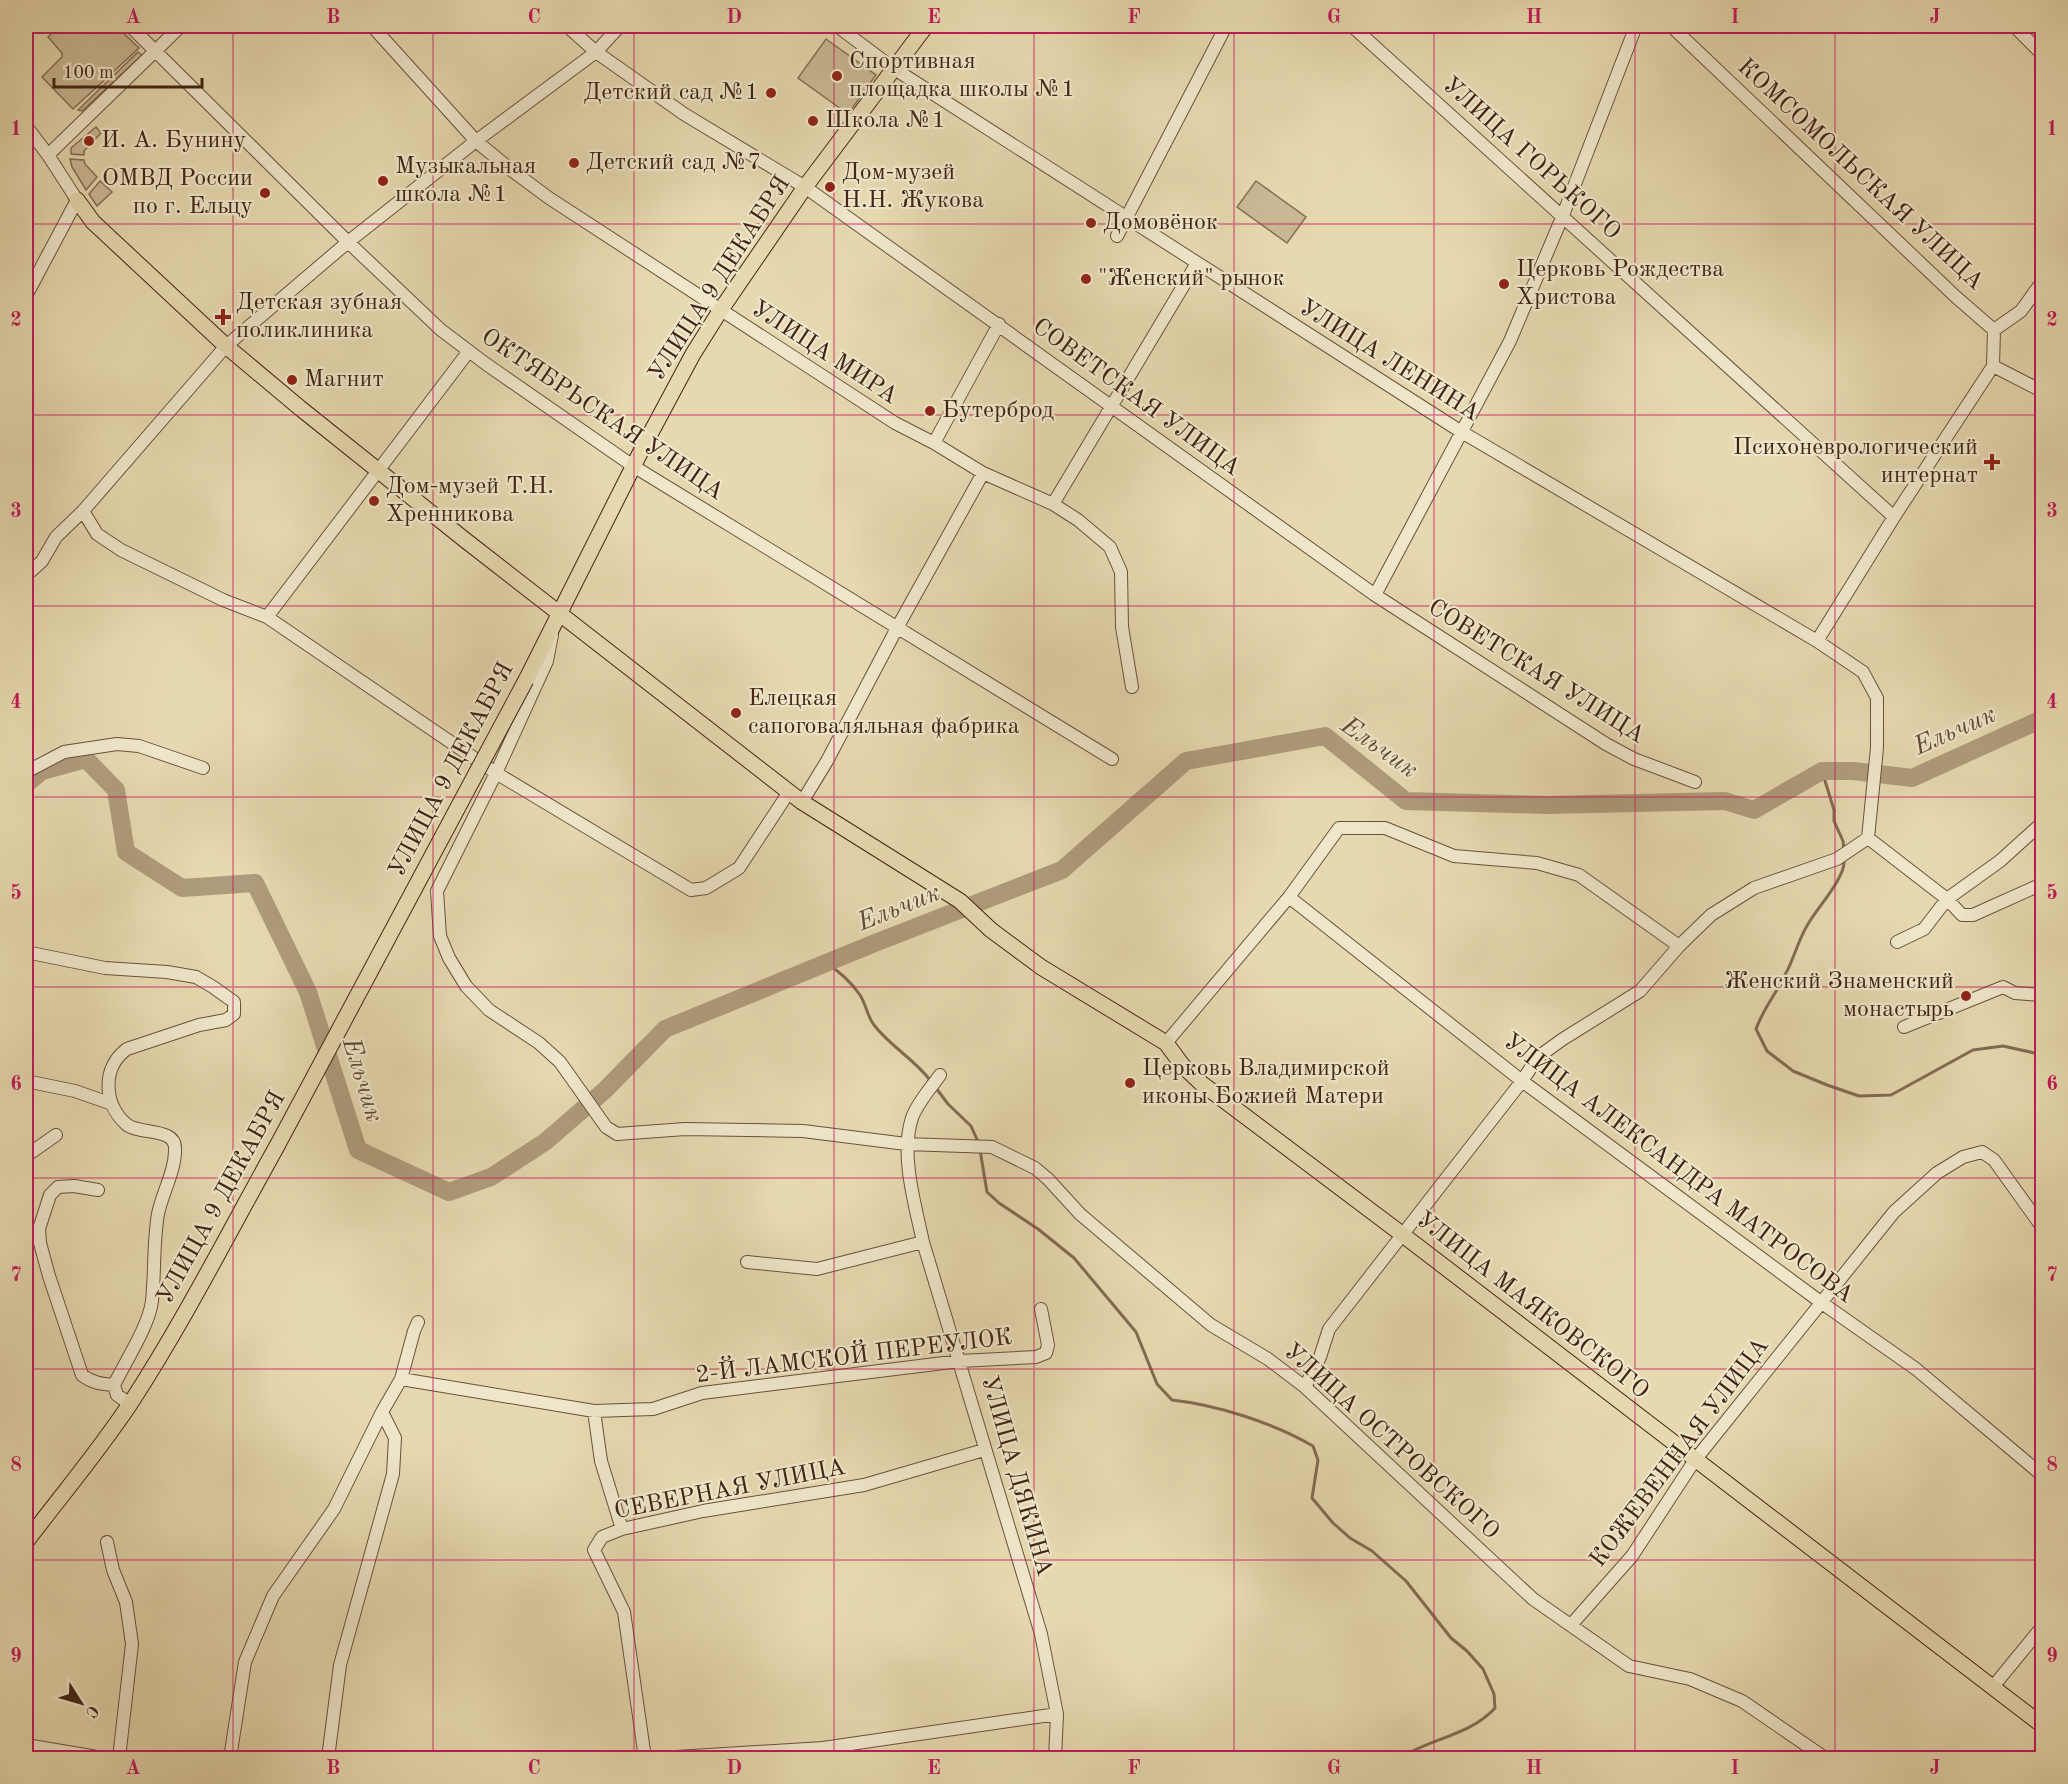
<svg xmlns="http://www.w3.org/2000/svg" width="2068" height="1784" viewBox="0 0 2068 1784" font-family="'Old Standard TT',serif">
  <rect width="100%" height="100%" fill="#e6d8af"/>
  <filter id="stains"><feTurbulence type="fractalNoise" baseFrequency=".00333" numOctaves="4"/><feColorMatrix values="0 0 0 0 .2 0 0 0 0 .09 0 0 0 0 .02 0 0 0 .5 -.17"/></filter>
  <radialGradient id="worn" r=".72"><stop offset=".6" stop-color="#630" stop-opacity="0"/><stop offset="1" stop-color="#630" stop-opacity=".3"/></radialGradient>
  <!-- green -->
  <path fill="#cab995" stroke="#866e55" stroke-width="1.5" d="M60,26h56l23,22 -66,61 -31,-32 20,-20v-4l-14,-16z
    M826,39l50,36 -28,39 -50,-36z
    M138,52l4,3 -60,56 -4,-1z
    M96,127l5,6 -17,18v4l-13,-1v-6z
    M70,159l14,1 1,4 12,13 -11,13 -14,-23z
    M100,181l12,11 -15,14 -8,-12z
    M1256,181l50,36 -19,26 -50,-36z"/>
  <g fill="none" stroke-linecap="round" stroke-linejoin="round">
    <!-- stream -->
    <path stroke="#826b52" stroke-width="3" d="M1822,771l12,39v11l9,20 1,9
      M1844,860c2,17 -27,48 -36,64 -10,16 -14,35 -23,51 -9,19 -22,34 -29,54l11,22 26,20 34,14 32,11 32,-1 82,-45 30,-4 36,8 3,3
      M826,963c12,7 26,20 34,32 6,9 7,21 14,30 16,21 40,34 56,55
      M936,1088l12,16 23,22 8,18
      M980,1150l7,42 12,11 39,26 36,29 62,74 21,52 15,16c46,5 101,23 141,46l5,14 -6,38 21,25 17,15 22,13 34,30 45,57 16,13 16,18 11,25 1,14c-24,27 -66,31 -95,50"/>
    <!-- river -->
    <path stroke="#ae9b7b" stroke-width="18" d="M26,784l16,-13 44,-12 30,31 10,62 56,36 73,-5 53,109 50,158 91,42 42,-15 54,-35 59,-51 61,-62 210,-86 187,-73 124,-109 139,-25 81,65 141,4 178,-4 29,9 68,-39h31l59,7 130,-59"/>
    <defs>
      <path id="minor" d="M130,26l218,216 93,88 45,34 147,102 479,293
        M372,26l104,115 34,28 39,29 346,225 39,20 49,30 70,31 25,16 32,27 11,25 1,55 10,60
        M567,26l29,26 88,62 121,73 570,408 231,149 28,15 61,23
        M837,26l56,42 567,363 357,210 46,31 14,26v50l-9,90 79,61 15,16h11l69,-31
        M1352,26l542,491
        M1671,26l285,271 38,33
        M2014,26l28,28
        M26,126l22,29 29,45 -51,96
        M48,155l133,-129
        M1117,236l109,-210
        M1993,366l49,25
        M934,443l65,-119
        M1053,504l144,-241
        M83,511l14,23 24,16 102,50 44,17 229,156 195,117 15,-2 33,-20 50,-76
        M26,572l5,-1 11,-10 14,-24 27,-26 143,-165 122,-104 128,-101 120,-89 24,-26
        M1375,595l135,-254 53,-126 73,-189
        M267,617l202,-266
        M552,635l-5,26 -51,112 -59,118 3,45 9,22 17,28 23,24 50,33 21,19 46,65 11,7 68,-5 118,2 103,13 86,3 43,21 13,11 32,35 131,111 57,34 37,28 228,212 96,67 61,13 52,22 83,57
        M1817,641l77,-124 99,-151 1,-36 27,-19 21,-29
        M26,772l38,-20 53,-8 22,2 64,22
        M802,802l25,-41 70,-133 86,-155
        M1289,897l233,184 300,222 94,66 126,106
        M1897,942l27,-13 23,-30 53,-38 42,-38
        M26,952l79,16 62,4 29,5 17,10 21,15v12l-8,6 -27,5 -72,24c-25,18 -24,54 -1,75 12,11 49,3 49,24 1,22 -13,45 -17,66 -5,29 -3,59 -6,87 -3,25 -27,61 -38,84l3,10 13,9
        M1904,1027l99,-40 12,6 27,2
        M1166,1043l123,-146 50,-69h46l69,28 83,7 42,12 100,71
        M940,1075c-9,13 -23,28 -28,43 -12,37 3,86 11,124l118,392 16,80 -2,44
        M26,1081l49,10 37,13
        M26,1156l30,-21
        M98,1190l-24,-4 -16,1 -8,8 -11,34 1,14 9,33 33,99c10,8 20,9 32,10
        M747,1262l70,7 106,-27
        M401,1379l13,-48 4,-9
        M1305,1387l15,-30 9,-28 193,-248 16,-24 25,-18 77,-48 39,-45 32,-31 43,-27 83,-29 31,-21
        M594,1411l7,50 21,68
        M107,1542l6,28 13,32 6,42 -13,114
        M1571,1625l61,-69 63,-96 199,-248 43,-39 26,-16 19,-5 12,8 48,67
        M1992,1688l50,-61
        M26,1745l77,13
        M230,1758l15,-96 28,-66 61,-87 48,-97 19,-33 193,32 59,-2 49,-16 258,-32 76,-4 10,-4 2,-8 -7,-36
        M328,1758l12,-93 53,-191 2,-36 -13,-26
        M645,1758l-21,-146 -30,-62 8,-13 20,-8 81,-18 161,-26 120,-35
        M660,1758l163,-10
        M822,1758l1,-10 234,-34"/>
      <path id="major" d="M77,200l16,22 133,124 74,62 165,132 337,262 158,99 31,29 50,37 125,76 17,23 18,17 202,152 639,490
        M526,680l114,-227 53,-99 27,-43 85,-124 121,-161
        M26,1542c35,-46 72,-90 104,-138 54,-83 99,-172 147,-258"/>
    </defs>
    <!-- minor casing -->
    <use href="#minor" stroke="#6a513c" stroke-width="14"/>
    <!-- major casing -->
    <use href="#major" stroke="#412415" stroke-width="17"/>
    <!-- minor -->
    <use href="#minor" stroke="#efe6cb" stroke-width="12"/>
    <!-- major -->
    <use href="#major" stroke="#e6d8af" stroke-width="15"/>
    <defs>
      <path id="major-bridge" d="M277,1146l249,-466"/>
    </defs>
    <!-- major-bridge casing -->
    <use href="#major-bridge" stroke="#412415" stroke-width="17" stroke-linecap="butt"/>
    <!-- major-bridge -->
    <use href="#major-bridge" stroke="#e6d8af" stroke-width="15"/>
  </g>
  <!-- grid -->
  <path fill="none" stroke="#c2185b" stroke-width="1.5" stroke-opacity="0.55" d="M233,26v1732M433,26v1732M634,26v1732M834,26v1732M1034,26v1732M1234,26v1732M1434,26v1732M1635,26v1732M1835,26v1732M26,224h2016M26,415h2016M26,606h2016M26,797h2016M26,987h2016M26,1178h2016M26,1369h2016M26,1560h2016"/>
  <!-- markers -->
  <g fill="#8f2418" stroke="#efe6cb" stroke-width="2">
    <circle cx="837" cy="76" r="6"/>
    <circle cx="771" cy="93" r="6"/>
    <circle cx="813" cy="121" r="6"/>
    <circle cx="89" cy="141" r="6"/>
    <circle cx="574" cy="163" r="6"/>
    <circle cx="383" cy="181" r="6"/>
    <circle cx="830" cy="187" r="6"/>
    <circle cx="265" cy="193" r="6"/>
    <circle cx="1091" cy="223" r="6"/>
    <circle cx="1086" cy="279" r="6"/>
    <circle cx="1504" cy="284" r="6"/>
    <path d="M220 308h6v6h6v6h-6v6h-6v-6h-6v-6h6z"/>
    <circle cx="292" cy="380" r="6"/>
    <circle cx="930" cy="411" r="6"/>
    <path d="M1989 453h6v6h6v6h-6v6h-6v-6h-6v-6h6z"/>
    <circle cx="374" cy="501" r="6"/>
    <circle cx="736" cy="713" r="6"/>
    <circle cx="1966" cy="996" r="6"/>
    <circle cx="1130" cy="1083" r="6"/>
  </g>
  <g text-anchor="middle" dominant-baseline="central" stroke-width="4.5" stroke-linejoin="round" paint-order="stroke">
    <!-- poi labels -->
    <g font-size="24" fill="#412415" stroke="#efe6cb" text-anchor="start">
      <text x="849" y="62">Спортивная<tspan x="849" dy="28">площадка школы №1</tspan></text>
      <text x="759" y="93" text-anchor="end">Детский сад №1</text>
      <text x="825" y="121">Школа №1</text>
      <text x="101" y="141">И. А. Бунину</text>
      <text x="586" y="163">Детский сад №7</text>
      <text x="395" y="167">Музыкальная<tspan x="395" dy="28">школа №1</tspan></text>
      <text x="842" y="173">Дом-музей<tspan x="842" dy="28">Н.Н. Жукова</tspan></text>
      <text x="253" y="179" text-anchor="end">ОМВД России<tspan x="253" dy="28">по г. Ельцу</tspan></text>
      <text x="1103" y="223">Домовёнок</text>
      <text x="1516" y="270">Церковь Рождества<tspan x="1516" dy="28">Христова</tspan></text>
      <text x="1098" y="279">"Женский" рынок</text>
      <text x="236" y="303">Детская зубная<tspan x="236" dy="28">поликлиника</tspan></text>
      <text x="304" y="380">Магнит</text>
      <text x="942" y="411">Бутерброд</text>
      <text x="1978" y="448" text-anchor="end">Психоневрологический<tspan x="1978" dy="28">интернат</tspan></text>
      <text x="386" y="487">Дом-музей Т.Н.<tspan x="386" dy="28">Хренникова</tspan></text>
      <text x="748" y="699">Елецкая<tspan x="748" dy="28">сапоговаляльная фабрика</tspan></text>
      <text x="1954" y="982" text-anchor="end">Женский Знаменский<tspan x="1954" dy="28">монастырь</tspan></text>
      <text x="1142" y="1069">Церковь Владимирской<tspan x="1142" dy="28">иконы Божией Матери</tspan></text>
    </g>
    <!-- street labels -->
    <g font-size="24" fill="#412415" stroke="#efe6cb">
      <text transform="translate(1531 159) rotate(42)">УЛИЦА ГОРЬКОГО</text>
      <text transform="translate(1860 175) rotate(43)">КОМСОМОЛЬСКАЯ УЛИЦА</text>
      <text transform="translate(720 279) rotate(-57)">УЛИЦА 9 ДЕКАБРЯ</text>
      <text transform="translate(824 353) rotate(33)">УЛИЦА МИРА</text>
      <text transform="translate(1389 361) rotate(32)">УЛИЦА ЛЕНИНА</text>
      <text transform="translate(1136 398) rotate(36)">СОВЕТСКАЯ УЛИЦА</text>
      <text transform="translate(602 415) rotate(34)">ОКТЯБРЬСКАЯ УЛИЦА</text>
      <text transform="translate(1536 672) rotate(32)">СОВЕТСКАЯ УЛИЦА</text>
      <text transform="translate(452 770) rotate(-62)">УЛИЦА 9 ДЕКАБРЯ</text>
      <text transform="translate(1678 1169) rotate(37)">УЛИЦА АЛЕКСАНДРА МАТРОСОВА</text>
      <text transform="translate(222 1198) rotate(-61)">УЛИЦА 9 ДЕКАБРЯ</text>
      <text transform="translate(1532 1306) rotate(38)">УЛИЦА МАЯКОВСКОГО</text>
      <text transform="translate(854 1357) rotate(-7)">2-Й ЛАМСКОЙ ПЕРЕУЛОК</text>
      <text transform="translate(1391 1442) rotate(42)">УЛИЦА ОСТРОВСКОГО</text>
      <text transform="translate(1680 1453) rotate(-53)">КОЖЕВЕННАЯ УЛИЦА</text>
      <text transform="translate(1016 1476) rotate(74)">УЛИЦА ДЯКИНА</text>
      <text transform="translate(730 1490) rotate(-11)">СЕВЕРНАЯ УЛИЦА</text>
    </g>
    <!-- water labels -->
    <g font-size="26" font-style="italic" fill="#624834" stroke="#efe6cb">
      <text transform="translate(1955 731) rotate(-24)">Ельчик</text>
      <text transform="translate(1379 748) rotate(35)">Ельчик</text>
      <text transform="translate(899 908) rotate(-22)">Ельчик</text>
      <text transform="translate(362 1080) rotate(73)">Ельчик</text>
    </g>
  </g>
  <!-- margin -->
  <rect width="2068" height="1784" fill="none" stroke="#e6d8af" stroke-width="66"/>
  <!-- north arrow -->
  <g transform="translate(81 1703) rotate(127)" stroke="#efe6cb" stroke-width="4.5" paint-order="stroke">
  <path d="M0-4.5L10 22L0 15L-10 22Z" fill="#412415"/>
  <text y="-9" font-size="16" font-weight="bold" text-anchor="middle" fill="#412415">С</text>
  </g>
  <!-- scale -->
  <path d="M54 78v9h148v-9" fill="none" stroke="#412415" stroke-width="3"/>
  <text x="63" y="78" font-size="18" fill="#412415" stroke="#efe6cb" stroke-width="4.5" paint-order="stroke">100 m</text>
  <rect x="33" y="33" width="2002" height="1718" fill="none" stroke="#c2185b" stroke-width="2"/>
  <g font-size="20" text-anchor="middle" font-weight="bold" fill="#c2185b">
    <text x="133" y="23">A</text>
    <text x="333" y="23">B</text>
    <text x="534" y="23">C</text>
    <text x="734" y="23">D</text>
    <text x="934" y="23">E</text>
    <text x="1134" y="23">F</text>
    <text x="1334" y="23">G</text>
    <text x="1534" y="23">H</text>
    <text x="1735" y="23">I</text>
    <text x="1935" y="23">J</text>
    <text x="16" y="135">1</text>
    <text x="2052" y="135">1</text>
    <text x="16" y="326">2</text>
    <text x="2052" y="326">2</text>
    <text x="16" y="517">3</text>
    <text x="2052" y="517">3</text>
    <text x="16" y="708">4</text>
    <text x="2052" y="708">4</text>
    <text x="16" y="899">5</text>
    <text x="2052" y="899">5</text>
    <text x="16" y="1090">6</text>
    <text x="2052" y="1090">6</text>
    <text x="16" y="1281">7</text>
    <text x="2052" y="1281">7</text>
    <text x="16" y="1471">8</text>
    <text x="2052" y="1471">8</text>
    <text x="16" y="1662">9</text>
    <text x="2052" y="1662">9</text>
    <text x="133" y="1774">A</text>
    <text x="333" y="1774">B</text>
    <text x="534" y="1774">C</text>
    <text x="734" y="1774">D</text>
    <text x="934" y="1774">E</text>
    <text x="1134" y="1774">F</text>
    <text x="1334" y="1774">G</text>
    <text x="1534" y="1774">H</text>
    <text x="1735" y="1774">I</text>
    <text x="1935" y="1774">J</text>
  </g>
  <rect width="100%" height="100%" filter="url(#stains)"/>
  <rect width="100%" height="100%" fill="url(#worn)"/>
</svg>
